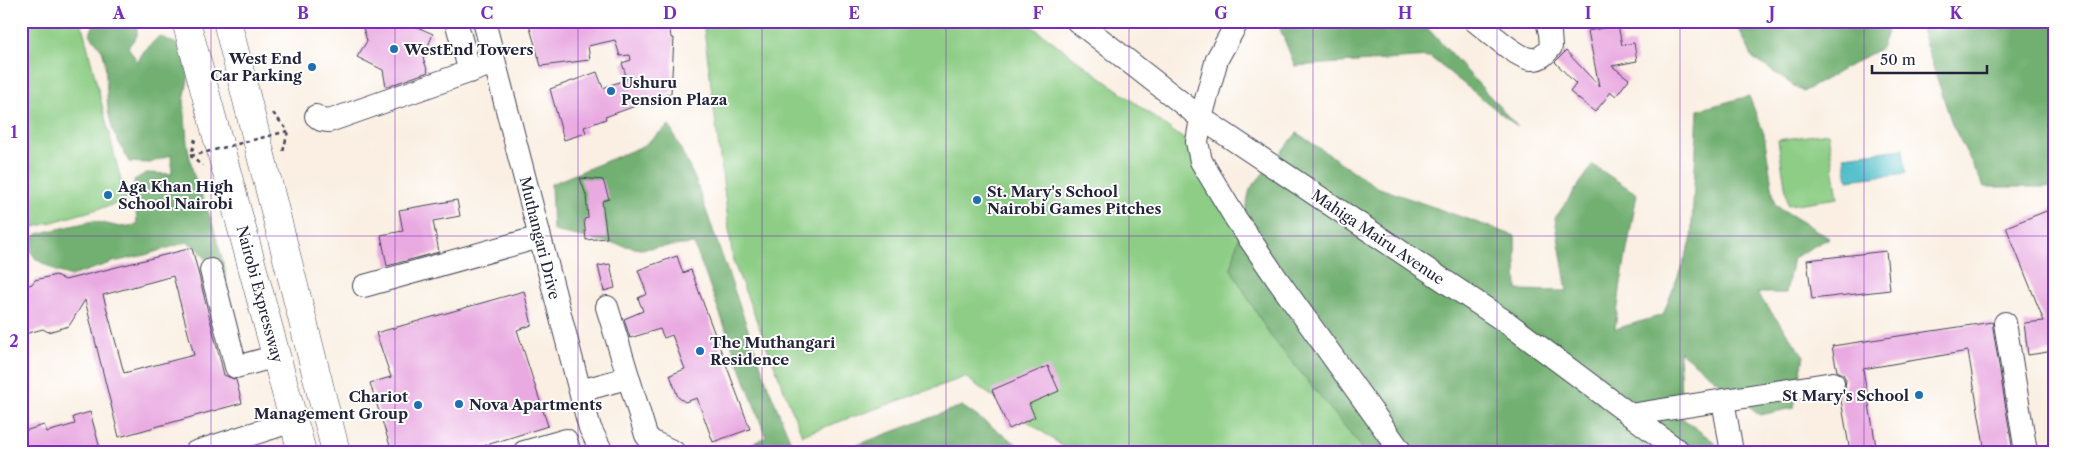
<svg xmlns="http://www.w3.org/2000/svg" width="2075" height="473" viewBox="0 0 2075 473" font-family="'Libre Caslon Text',serif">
  <rect width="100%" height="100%" fill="#fff"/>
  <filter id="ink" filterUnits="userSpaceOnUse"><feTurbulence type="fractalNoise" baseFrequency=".02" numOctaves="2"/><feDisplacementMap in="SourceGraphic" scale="10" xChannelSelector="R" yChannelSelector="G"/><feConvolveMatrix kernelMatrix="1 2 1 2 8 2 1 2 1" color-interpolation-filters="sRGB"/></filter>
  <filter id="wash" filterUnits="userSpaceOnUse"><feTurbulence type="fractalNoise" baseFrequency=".0096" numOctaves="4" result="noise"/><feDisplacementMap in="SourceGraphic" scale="20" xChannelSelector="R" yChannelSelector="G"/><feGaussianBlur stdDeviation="1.12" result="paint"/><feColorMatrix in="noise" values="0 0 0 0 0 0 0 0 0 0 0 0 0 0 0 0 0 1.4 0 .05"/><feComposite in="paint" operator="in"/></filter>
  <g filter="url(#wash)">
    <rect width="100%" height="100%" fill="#faefe2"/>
    <!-- green -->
    <path fill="#8dcd85" stroke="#587860" d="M21,21h60l45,180 -102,29 -3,-10z
      M703,21h322l160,119 229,312h-343l-106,-75 -163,58 -69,-174z
      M1828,133l10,65 -50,7 -10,-65z"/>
    <!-- forest -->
    <path fill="#72b072" stroke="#4a6956" d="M104,21h33v15l-9,11 10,15 5,-10 16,-16 22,10 8,27 -5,28 3,42 6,30 18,46 14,50 2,21 -29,-42 -11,-6 -42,13 -32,7 -42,14 -15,-5 -20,-12 -10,-14 11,-11 56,-13 27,6 17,-2 -3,-45 12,-7 26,1 -1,-19 -21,8 -21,-1 -16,-31 -5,-20 -3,-50 -3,-11 -12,-16 4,-10z
      M1283,21h138l97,106 -88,-70 -135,9 -15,-37z
      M1735,21h156l-10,27 -78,44 -50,-34z
      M1922,21h132v166h-70l-32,-63 -33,-101z
      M1749,96l15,38 11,71 54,33 -36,20 -7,35h-29l47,63 -10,52 -34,7 -81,-64 3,67 35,26 -5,8h-351l-1,-7 -91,-111 -38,-65 19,-80 47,-56 80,54 138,49 2,54 50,1 -12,-73 38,-53 44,29 -16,89 -6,46 48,-14 28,-73 7,-132z
      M669,125l26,54 73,207 27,66h-60l31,-15 -72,-193 -54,5 -87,-18 -2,-47 92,-38z
      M962,406l66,46h-190z"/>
    <!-- water -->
    <path fill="#51bfc9" stroke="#3a7082" d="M1903,149l3,24 -58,7 -4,-24z"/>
    <g id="blocks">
      <!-- building -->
      <path fill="#e9aae1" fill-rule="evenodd" d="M361,21h53l1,5 18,8 -10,24 5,14 -42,15 -3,-17 -26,-13 10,-16z
        M528,21h141l2,17h3l-3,55 -66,24 1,2 -22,8 2,6 -22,7 -14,-51 47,-17 6,16 24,-9 -5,-16 9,-3 -1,-5 -10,1 -5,-16 -27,6 2,14 -49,6z
        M1618,25l4,20 12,-2 3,18 -25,5 17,13 -13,17 -5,-4 -16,20 -25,-20 6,-8 -21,-22 11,-11 33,35 -11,-55z
        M580,178l23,2 6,19 -7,2 5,37 -21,2 -2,-21 4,-1 -2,-23z
        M457,200l3,16 -27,5 6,31 -52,14 -6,-31 22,-4 -4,-21z
        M2054,208v143l-26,4 -4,-32 20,-2 -38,-94z
        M192,248l32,127 12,5 6,23 -123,34 -34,-137 -16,26 -21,6 -5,-3 -22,6v-47l11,-4 3,-4 21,-5 9,5zM173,276l21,79 -70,18 -21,-78z
        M1886,251l4,39 -78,9 -5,-39z
        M677,256l6,17 8,-3 59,159 -37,13 -16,-44 -12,4 -7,-5 -8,-22 15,-6 -13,-34 -8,3 -4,-9 -30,9 -6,-19 19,-8 -5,-13 9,-4 -9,-24z
        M610,264l5,24 -11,3 -6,-25z
        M524,291l8,34 -15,5 31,96 -84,26h-72l-22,-69 21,-6 -15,-44z
        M1992,322l21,130h-28l-17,-101 -105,18 14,83h-27l-10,-58 5,-6 1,-8 -3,-6 -6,-3 -5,-25z
        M1048,366l11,25 -30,13 6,13 -26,12 -17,-39z
        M90,412l11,40h-80v-20l23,-7 3,7 28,-8 -2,-7z"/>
    </g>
  </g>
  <g filter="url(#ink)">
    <use href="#blocks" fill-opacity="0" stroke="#424154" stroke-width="1"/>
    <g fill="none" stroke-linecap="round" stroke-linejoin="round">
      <defs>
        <path id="minor" d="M456,21l14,51
          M484,21l99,382 7,25 12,24
          M1077,21l124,97 308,206 171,128
          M1238,21l-21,38 -16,59 -4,24 4,19 35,58 41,60 124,173
          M1475,21c13,10 42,37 56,38 10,1 15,-6 20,-12l-1,-14 -3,-12
          M316,116l5,4 8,1 165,-58
          M211,270l25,97 41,-11
          M364,286l176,-49
          M607,307l39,128 5,6 23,11
          M2005,323l21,129
          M580,391l47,-13
          M1723,400l9,52
          M1630,415l203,-32
          M196,452l97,-31
          M524,452l42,-12 4,12"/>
        <path id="highway" d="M186,21l116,431
          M227,21l109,431"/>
      </defs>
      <!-- minor casing -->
      <use href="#minor" stroke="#424154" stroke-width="24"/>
      <!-- highway casing -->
      <use href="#highway" stroke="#424154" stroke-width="29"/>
      <!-- path -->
      <path stroke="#424154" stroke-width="2.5" stroke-dasharray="4 4" stroke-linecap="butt" d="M273,113l15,18 -5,21
        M195,139l-4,17 11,10"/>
      <!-- minor -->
      <use href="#minor" stroke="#fff" stroke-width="22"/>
      <!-- highway -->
      <use href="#highway" stroke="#fff" stroke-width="28"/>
      <!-- path-bridge -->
      <path stroke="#424154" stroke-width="2.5" stroke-dasharray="4 4" stroke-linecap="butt" d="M191,156l97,-25"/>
    </g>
  </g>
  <!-- grid -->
  <path fill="none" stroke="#7b2cbf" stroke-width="1" stroke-opacity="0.55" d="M211,21v431M395,21v431M578,21v431M762,21v431M946,21v431M1129,21v431M1313,21v431M1497,21v431M1680,21v431M1864,21v431M21,236h2033"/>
  <!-- markers -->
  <g fill="#1f6fb2" stroke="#fff" stroke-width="2">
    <circle cx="394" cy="49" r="5"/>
    <circle cx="312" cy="67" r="5"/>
    <circle cx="611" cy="91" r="5"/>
    <circle cx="108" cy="195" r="5"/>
    <circle cx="977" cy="200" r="5"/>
    <circle cx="700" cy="351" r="5"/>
    <circle cx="1919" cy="395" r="5"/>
    <circle cx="459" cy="404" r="5"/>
    <circle cx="418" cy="405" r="5"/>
  </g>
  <g text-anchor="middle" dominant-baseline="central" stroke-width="4" stroke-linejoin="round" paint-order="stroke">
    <!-- poi labels -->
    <g font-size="15" font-weight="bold" fill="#22223b" stroke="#fff" text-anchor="start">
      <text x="404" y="49">WestEnd Towers</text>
      <text x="302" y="58" text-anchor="end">West End<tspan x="302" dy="17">Car Parking</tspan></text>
      <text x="621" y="82">Ushuru<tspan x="621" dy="17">Pension Plaza</tspan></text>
      <text x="118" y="186">Aga Khan High<tspan x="118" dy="17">School Nairobi</tspan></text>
      <text x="987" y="191">St. Mary's School<tspan x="987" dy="17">Nairobi Games Pitches</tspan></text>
      <text x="710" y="342">The Muthangari<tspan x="710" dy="17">Residence</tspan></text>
      <text x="1909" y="395" text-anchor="end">St Mary's School</text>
      <text x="408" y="396" text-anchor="end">Chariot<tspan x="408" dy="17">Management Group</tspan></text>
      <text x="469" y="404">Nova Apartments</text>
    </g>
    <!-- street labels -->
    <g font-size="15" fill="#22223b" stroke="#fff">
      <text transform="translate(1378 237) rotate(34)">Mahiga Mairu Avenue</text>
      <text transform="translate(540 238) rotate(76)">Muthangari Drive</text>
      <text transform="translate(260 294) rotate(75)">Nairobi Expressway</text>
    </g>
  </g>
  <!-- margin -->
  <rect width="2075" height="473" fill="none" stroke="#fff" stroke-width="55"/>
  <!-- scale -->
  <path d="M1872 65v8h115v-8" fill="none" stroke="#22223b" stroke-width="2.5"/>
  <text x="1880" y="65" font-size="15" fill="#22223b" stroke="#ffffff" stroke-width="4" paint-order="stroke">50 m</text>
  <rect x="28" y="28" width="2020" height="418" fill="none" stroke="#7b2cbf" stroke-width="2"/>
  <g font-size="16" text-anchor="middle" font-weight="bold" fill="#7b2cbf">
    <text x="119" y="19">A</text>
    <text x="303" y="19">B</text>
    <text x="487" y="19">C</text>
    <text x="670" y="19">D</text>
    <text x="854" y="19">E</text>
    <text x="1038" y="19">F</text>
    <text x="1221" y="19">G</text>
    <text x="1405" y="19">H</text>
    <text x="1588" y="19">I</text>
    <text x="1772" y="19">J</text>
    <text x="1956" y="19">K</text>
    <text x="14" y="138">1</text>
    <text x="14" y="347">2</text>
  </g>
</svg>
